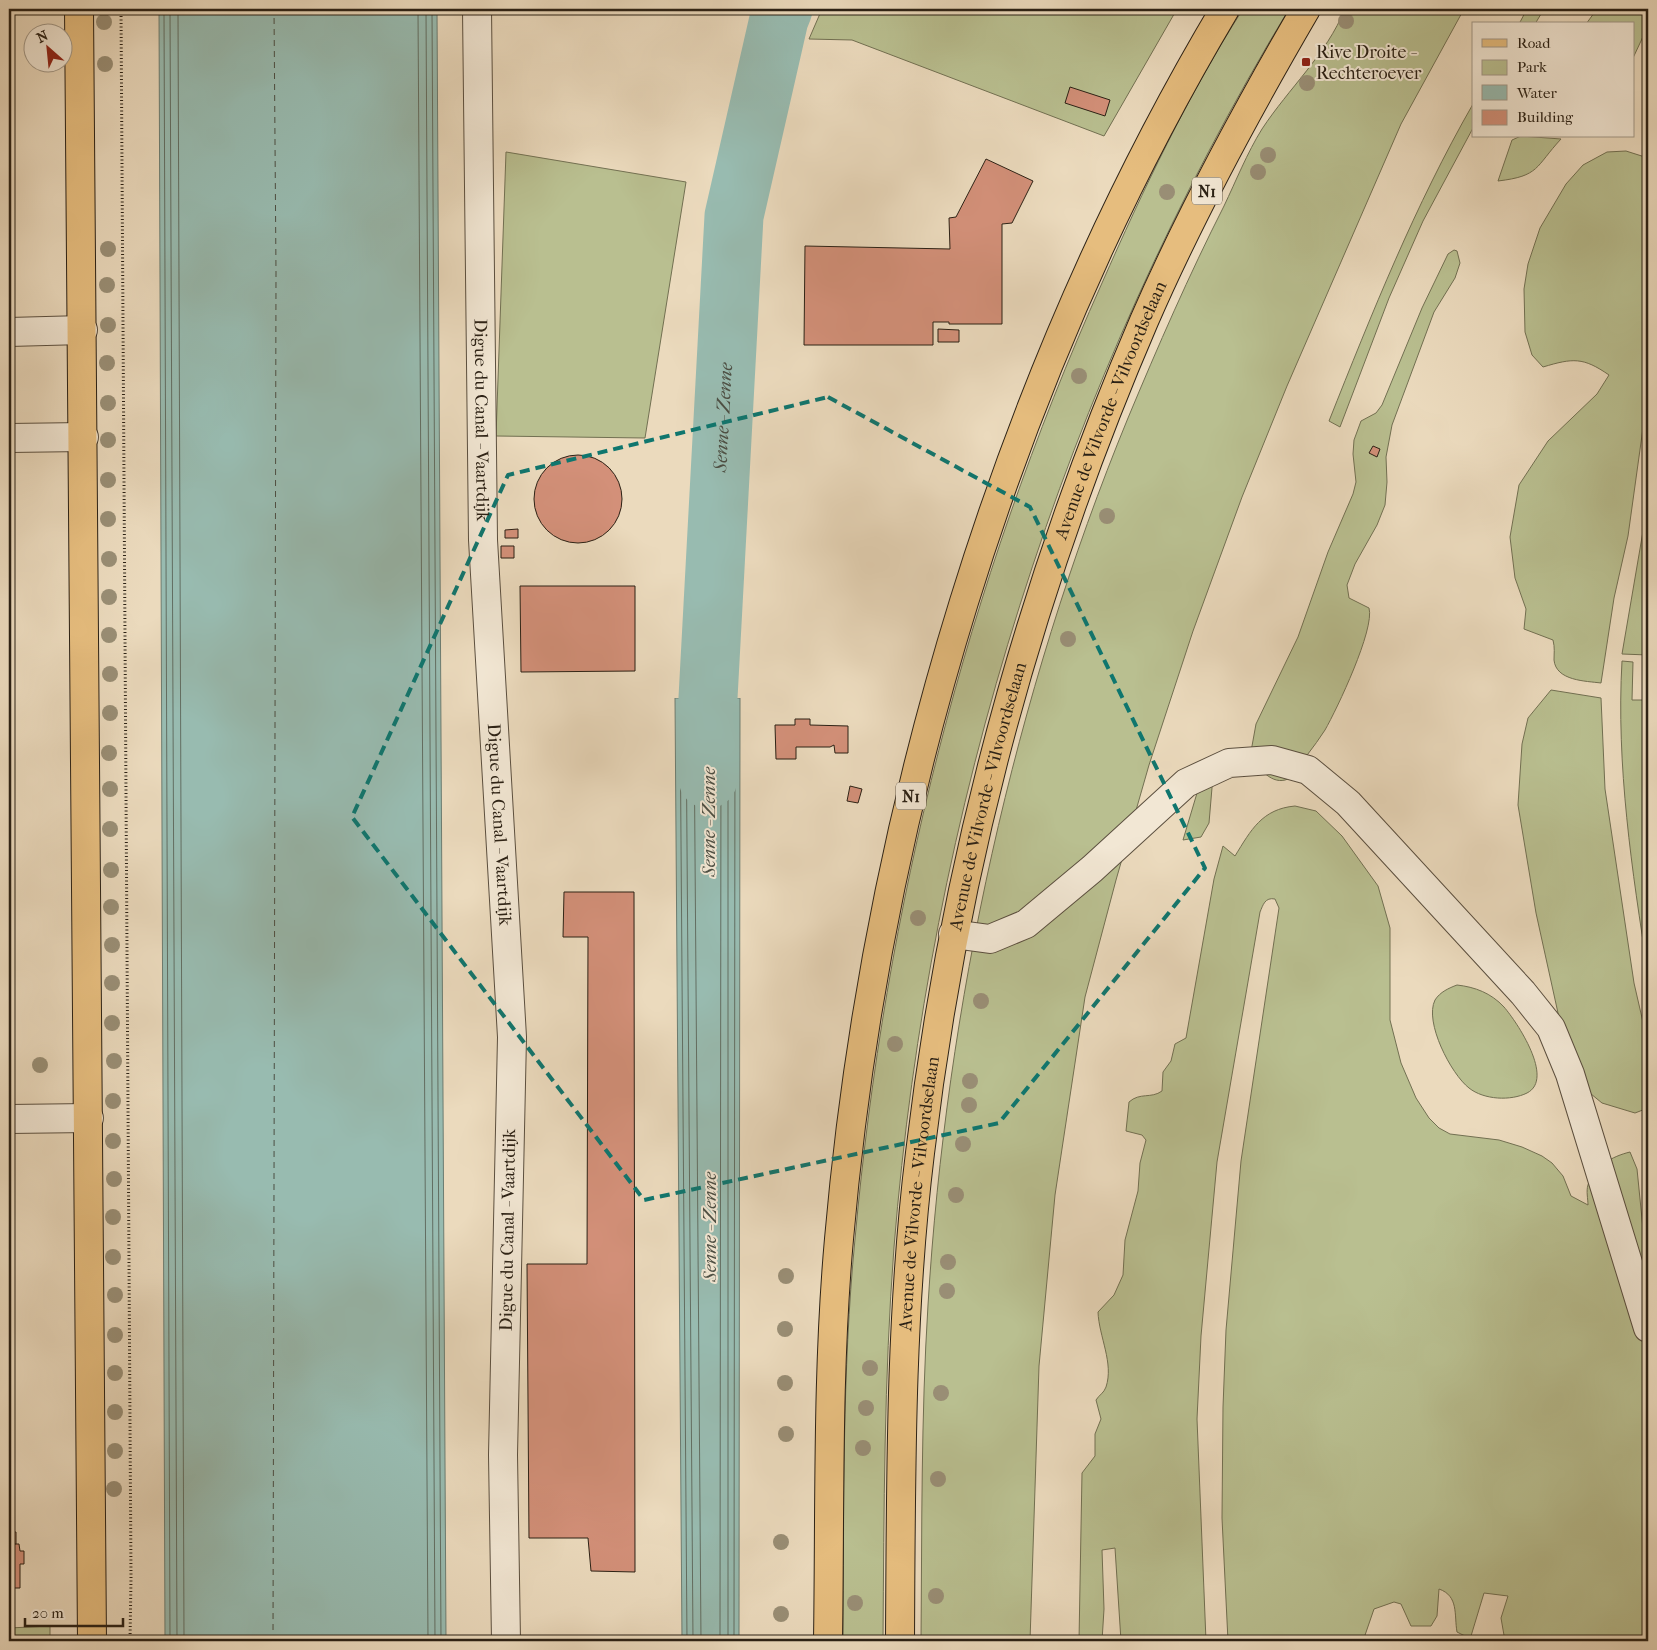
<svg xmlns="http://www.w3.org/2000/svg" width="1657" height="1650" viewBox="0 0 1657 1650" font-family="'IM FELL French Canon',serif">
  <rect width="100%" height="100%" fill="#ebdabd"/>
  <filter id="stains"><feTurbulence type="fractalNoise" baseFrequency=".004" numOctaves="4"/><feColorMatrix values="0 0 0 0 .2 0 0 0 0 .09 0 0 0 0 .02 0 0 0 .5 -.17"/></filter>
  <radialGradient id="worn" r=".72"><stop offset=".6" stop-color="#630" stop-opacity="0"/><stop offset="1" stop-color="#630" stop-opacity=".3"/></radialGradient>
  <!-- green -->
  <path fill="#b9bf90" stroke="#727052" d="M822,9h355l-73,127 -252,-96 -43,-1z
    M1243,9h46c-226,374 -360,803 -395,1238 -10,131 -10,263 -11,394h-40c1,-134 -1,-268 12,-402 30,-332 111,-652 247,-956 41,-93 86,-188 141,-274z
    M1345,9h119l-63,115 -114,262 -45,111 -49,134 -44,134 -33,115 -31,117 -30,198 -16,171 -9,275h-109c1,-112 0,-224 7,-336 18,-298 86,-610 200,-887 30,-72 61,-143 96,-212 12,-25 23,-53 38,-77 27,-41 64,-74 83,-120z
    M1527,9h17l-9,15h-16z
    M1597,9h51v17l-15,32v-34h-47z
    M1473,104v24l-50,93 -34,77 -49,129 -11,-6c43,-108 86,-216 144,-317z
    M1521,136l40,3c-26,28 -21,37 -63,42l14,-41z
    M1626,151l22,7v234l-20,144 -14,62 -13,85c-15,-2 -45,-2 -47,-23 0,-7 1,-12 -1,-20l-29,-11 2,-20 -11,-31 -5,-41 9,-52 29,-44 49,-47 12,-19c-26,-18 -36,-17 -66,-8l-11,-12 -7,-23 -1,-43 4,-25 12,-36 26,-44 17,-19 24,-13z
    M506,152l180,30 -41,256 -149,-2z
    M1454,250l3,1 3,12 -5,15 -21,34 -42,113 -6,32 1,25 -2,23 -8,20 -22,39 -8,21 2,13 20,10c6,21 -32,101 -44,122 -11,17 -24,33 -37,49 -16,7 -29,-11 -38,-22l6,-33 42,-87 30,-85 25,-58 3,-12 -3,-28 1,-14 7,-19 15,-8 6,-8 40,-97 26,-54z
    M1648,502v153l-26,-1z
    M1622,661l11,1 -1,38h16v273c-16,-102 -32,-208 -26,-312z
    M1551,690l50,8 4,91 29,194 14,61v64l-13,5 -33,-10 -17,-14 -12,-26 -15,-50 -22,-100 -18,-108 4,-61 6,-26z
    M1203,773l10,3 -4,47 -8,14 -18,3z
    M1295,806l21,5 26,25 36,50 12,42v92l11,43 15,35 13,20 10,10 11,6 49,6 23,7 20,9 10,7 11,13 8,20 17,9c0,-6 -2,-14 0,-20 4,-18 25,-29 42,-33l7,17 8,80 3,7v385h-143l-4,-23 7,-22 -24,-3 -13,43h-6l-8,-4c-3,-17 2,-36 -18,-43l-2,27 -6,10h-20l-10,-22 -7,-2 -20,7 -11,32h-135l-6,-123 1,-111 3,-77 15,-169 38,-253 -4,-9c-10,-2 -12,6 -15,13l-43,250 -16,174 -4,83 9,222h-85l-6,-93 -13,2 2,59 -2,32h-23l3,-168 13,-17v-22l6,-15 -5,-19c3,-5 8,-7 10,-13 8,-24 -7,-50 -8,-75l16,-17 9,-20 2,-35 13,-49 2,-28 6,-23 -4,-5 -16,-4 3,-29c11,-10 22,-3 33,-11l1,-19 8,-11 4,-17 11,-6 28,-159 9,-33 12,10c16,-26 27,-47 60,-50z
    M1457,985c18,2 34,8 47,22 13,15 51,72 23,86 -16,8 -43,7 -58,-5 -18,-14 -45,-66 -34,-88 5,-8 14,-12 22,-15z
    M50,1626v15h-41v-13z"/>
  <!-- water -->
  <path fill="#98bbb0" stroke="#6c7d72" d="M159,9h278l9,1632h-281z
    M675,698h65l-1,943h-57z"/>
  <!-- pier -->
  <path fill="#ebdabd" d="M675,696h65v2h-65z"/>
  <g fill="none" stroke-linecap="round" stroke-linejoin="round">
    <!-- shore -->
    <path stroke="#626e62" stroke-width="1" d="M164,9l6,1632
      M170,9l7,1632
      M178,9l6,1632
      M418,9l10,1632
      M426,9l9,1632
      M432,9l9,1632
      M687,1641l-7,-935 3,-3h49l3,3 -1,935
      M693,1641l-7,-929 3,-2h37l2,2v929
      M701,1641l-7,-921 2,-3h22l3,3 -1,921"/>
    <!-- river -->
    <path stroke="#98bbb0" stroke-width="59" id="s1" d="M708,779v-81l26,-482 45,-197 4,-10"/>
    <!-- ferry -->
    <path stroke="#4c4f44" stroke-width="1" stroke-dasharray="6 5" stroke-linecap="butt" d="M273,1641l3,-1368 -2,-264"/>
  </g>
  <!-- building -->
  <path fill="#d39079" stroke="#2b2115" d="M1070,87l40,13 -5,16 -40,-13z
    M986,159l47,22 -21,42 -10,1v100h-53v-2h-16v23h-129l1,-99 145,3 -1,-31 7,-1z
    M938,329l21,1v12h-21z
    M1373,446l7,3 -3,8 -8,-4z
    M534 499a44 44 0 1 1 88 0a44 44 0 1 1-88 0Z
    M518,529v9h-13v-8z
    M501,546h13v12h-13z
    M520,586h115v85l-114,1z
    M795,719h15v6l38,1v27h-13l-1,-8 -4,2h-34v12h-20l-1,-34h20z
    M850,786l12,3 -4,14 -11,-2z
    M564,892h70l1,680 -44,-1 -3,-33h-59l-2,-274h60l1,-327h-25z
    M9,1532h7v12h-7z
    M9,1544h10l1,7h4v13h-4v24h-11z
    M527,1636h108v5h-108z"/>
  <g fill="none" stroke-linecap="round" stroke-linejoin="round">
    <defs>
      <g id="minor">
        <path id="s2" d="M477,9l6,531 29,497 -9,418 3,186"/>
        <path d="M9,332l74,-2"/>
        <path d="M9,438l75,-1"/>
        <path d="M953,934l37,5 36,-15 66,-55 94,-86 43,-20 43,-3 36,10 40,33 175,190 28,35 19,46 78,254"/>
        <path d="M9,1119l80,-1"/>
      </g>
      <g id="major">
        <path d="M79,9l13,1632"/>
        <path d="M828,1641c2,-133 -1,-268 11,-402 37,-424 167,-863 386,-1230"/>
        <path id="s3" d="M900,1641c1,-162 0,-326 20,-488 34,-287 110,-567 224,-832 47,-108 103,-211 162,-312"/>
      </g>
    </defs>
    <!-- minor casing -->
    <use href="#minor" stroke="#5b4f3f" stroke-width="30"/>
    <!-- major casing -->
    <use href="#major" stroke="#2b2115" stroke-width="30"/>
    <!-- path -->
    <path stroke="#2b2115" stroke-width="3" stroke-dasharray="1 2.5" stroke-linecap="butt" d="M121,9l10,1568 -1,64"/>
    <!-- minor -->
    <use href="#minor" stroke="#f2e7d4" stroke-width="28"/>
    <!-- major -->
    <use href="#major" stroke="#e6bd7e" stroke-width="28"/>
  </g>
  <!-- trees -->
  <g fill="#998e75">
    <circle cx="1346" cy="21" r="8"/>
    <circle cx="104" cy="22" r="8"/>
    <circle cx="105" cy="64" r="8"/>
    <circle cx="1307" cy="83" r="8"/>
    <circle cx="1268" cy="155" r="8"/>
    <circle cx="1258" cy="172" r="8"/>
    <circle cx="1167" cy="192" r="8"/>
    <circle cx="108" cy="249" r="8"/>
    <circle cx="107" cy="285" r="8"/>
    <circle cx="108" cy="325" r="8"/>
    <circle cx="107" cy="363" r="8"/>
    <circle cx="1079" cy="376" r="8"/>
    <circle cx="108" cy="403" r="8"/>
    <circle cx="108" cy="440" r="8"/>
    <circle cx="108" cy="480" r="8"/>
    <circle cx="1107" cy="516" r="8"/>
    <circle cx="108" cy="519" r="8"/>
    <circle cx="109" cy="559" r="8"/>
    <circle cx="109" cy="597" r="8"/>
    <circle cx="109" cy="635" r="8"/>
    <circle cx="1068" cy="639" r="8"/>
    <circle cx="110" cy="674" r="8"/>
    <circle cx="110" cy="713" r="8"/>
    <circle cx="109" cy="753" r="8"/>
    <circle cx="110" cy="789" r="8"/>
    <circle cx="110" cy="829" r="8"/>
    <circle cx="111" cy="870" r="8"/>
    <circle cx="111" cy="907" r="8"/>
    <circle cx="918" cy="918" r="8"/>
    <circle cx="112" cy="945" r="8"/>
    <circle cx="112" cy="983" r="8"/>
    <circle cx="981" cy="1001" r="8"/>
    <circle cx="112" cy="1023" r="8"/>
    <circle cx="895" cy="1044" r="8"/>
    <circle cx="114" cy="1061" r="8"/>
    <circle cx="40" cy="1065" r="8"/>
    <circle cx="970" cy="1081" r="8"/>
    <circle cx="113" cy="1101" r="8"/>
    <circle cx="969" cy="1105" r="8"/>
    <circle cx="113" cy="1141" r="8"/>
    <circle cx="963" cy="1144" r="8"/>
    <circle cx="114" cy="1179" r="8"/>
    <circle cx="956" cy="1195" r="8"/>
    <circle cx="113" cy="1217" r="8"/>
    <circle cx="113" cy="1257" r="8"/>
    <circle cx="948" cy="1262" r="8"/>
    <circle cx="786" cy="1276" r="8"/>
    <circle cx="947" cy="1291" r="8"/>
    <circle cx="115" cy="1295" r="8"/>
    <circle cx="785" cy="1329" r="8"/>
    <circle cx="115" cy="1335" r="8"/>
    <circle cx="870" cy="1368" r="8"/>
    <circle cx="115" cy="1373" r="8"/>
    <circle cx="785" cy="1383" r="8"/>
    <circle cx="941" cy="1393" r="8"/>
    <circle cx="866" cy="1408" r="8"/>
    <circle cx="115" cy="1412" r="8"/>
    <circle cx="786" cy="1434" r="8"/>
    <circle cx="863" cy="1448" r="8"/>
    <circle cx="115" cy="1451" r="8"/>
    <circle cx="938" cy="1479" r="8"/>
    <circle cx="114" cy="1489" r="8"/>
    <circle cx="781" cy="1542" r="8"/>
    <circle cx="936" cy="1596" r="8"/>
    <circle cx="855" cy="1603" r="8"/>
    <circle cx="781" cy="1614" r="8"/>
  </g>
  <!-- marked area -->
  <path fill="none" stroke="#0f766e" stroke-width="4" stroke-dasharray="10 6" stroke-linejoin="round" d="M828,397l202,110 175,361 -206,255 -355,77 -292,-383 156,-342z"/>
  <!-- markers -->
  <rect fill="#8f2418" stroke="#f2e7d4" stroke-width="2" x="1301" y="57" width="10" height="10" rx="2.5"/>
  <g text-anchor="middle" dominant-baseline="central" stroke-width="4" stroke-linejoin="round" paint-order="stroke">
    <!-- shield labels -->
    <g fill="#f2e7d4" stroke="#675c4e" stroke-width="1">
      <rect x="1192" y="177.5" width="30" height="27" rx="4"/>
      <rect x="896" y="782.5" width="30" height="27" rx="4"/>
    </g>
    <g font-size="16" font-weight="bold" fill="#2b2115">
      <text x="1207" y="191">N1</text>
      <text x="911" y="796">N1</text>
    </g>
    <!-- poi labels -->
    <g font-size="18" fill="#2b2115" stroke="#f2e7d4" text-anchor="start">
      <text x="1316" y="52">Rive Droite -<tspan x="1316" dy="21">Rechteroever</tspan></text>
    </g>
    <!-- street labels -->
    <g font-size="18" fill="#2b2115" stroke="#f2e7d4">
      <text stroke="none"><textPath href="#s3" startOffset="1258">Avenue de Vilvorde - Vilvoordselaan</textPath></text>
      <text stroke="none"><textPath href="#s2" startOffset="411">Digue du Canal - Vaartdijk</textPath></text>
      <text stroke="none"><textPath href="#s3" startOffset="852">Avenue de Vilvorde - Vilvoordselaan</textPath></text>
      <text stroke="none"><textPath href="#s2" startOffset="816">Digue du Canal - Vaartdijk</textPath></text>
      <text stroke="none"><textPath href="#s3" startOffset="448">Avenue de Vilvorde - Vilvoordselaan</textPath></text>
      <text transform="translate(508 1230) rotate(-89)">Digue du Canal - Vaartdijk</text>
    </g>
    <!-- water labels -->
    <g font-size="19" font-style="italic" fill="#4c4f44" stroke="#f2e7d4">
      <text stroke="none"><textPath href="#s1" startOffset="362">Senne - Zenne</textPath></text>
      <text transform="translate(709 822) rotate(-90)">Senne - Zenne</text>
      <text transform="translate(710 1227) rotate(-90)">Senne - Zenne</text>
    </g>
  </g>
  <!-- margin -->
  <rect width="1657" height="1650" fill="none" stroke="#ebdabd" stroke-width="30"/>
  <rect x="10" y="10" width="1637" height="1630" fill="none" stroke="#2b2115" stroke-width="2.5"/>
  <rect x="15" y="15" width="1627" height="1620" fill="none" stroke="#2b2115"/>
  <!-- legend -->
  <rect x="1472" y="22" width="162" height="115" fill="#f2e7d4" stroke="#a29888"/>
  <rect x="1482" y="39" width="25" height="8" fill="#e6bd7e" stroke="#a29888"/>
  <text x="1517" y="48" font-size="15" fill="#2b2115">Road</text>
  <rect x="1482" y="60" width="25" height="15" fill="#b9bf90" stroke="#a29888"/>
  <text x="1517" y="72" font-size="15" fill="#2b2115">Park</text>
  <rect x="1482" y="85" width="25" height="15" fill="#98bbb0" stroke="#a29888"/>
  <text x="1517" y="98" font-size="15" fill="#2b2115">Water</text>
  <rect x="1482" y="110" width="25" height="15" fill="#d39079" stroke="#a29888"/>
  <text x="1517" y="122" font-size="15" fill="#2b2115">Building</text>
  <!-- north arrow -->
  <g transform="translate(48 48) rotate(333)"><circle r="24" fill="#f2e7d4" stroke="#a29888"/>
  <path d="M0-4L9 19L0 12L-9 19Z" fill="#8f2418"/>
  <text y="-8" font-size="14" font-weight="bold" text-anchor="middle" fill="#2b2115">N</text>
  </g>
  <!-- scale -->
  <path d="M25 1618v8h98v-8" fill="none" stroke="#2b2115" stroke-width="2.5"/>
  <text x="32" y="1618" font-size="15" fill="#2b2115" stroke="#f2e7d4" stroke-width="4" paint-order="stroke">20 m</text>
  <rect width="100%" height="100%" filter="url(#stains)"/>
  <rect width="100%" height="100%" fill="url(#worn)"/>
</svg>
